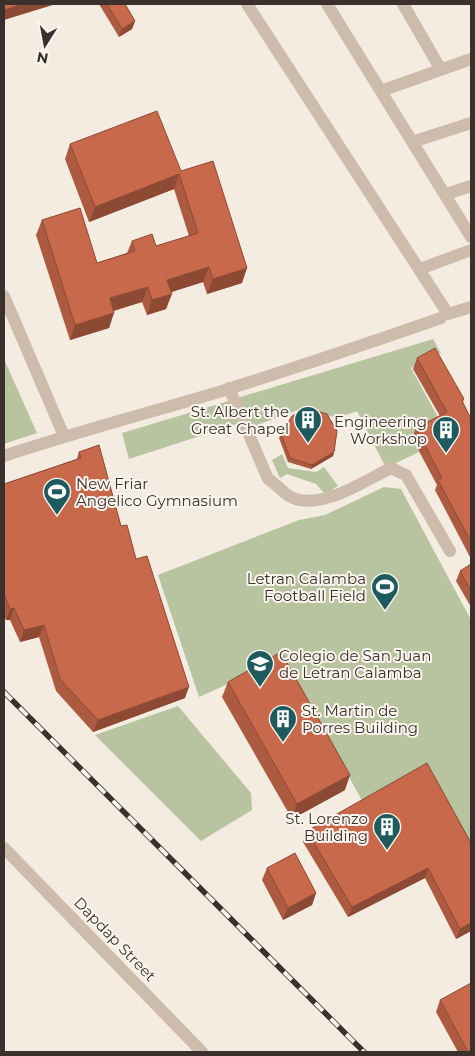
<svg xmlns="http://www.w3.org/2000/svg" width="475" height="1056" viewBox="0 0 475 1056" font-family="Montserrat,sans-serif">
  <rect width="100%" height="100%" fill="#f4ebe1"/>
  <!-- green -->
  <path fill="#b8c4a0" d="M433,339l8,14 -30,15 29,53 -29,16 8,15 -33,16 -29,-57c-17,7 -34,9 -48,-5l-52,19 3,7 -9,3 -14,-37z
    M4,359l33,74 -33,11z
    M232,400l8,23 -111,36 -7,-26z
    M282,454l6,14 28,4 8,-5 14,19 -13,8 -9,-10 -29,-10 -7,4 -8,-18z
    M384,487l17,2 70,131v240l-106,-54 -81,-147 -85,38 -41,-122 141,-55 26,-5z
    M178,706l73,87 1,17 -51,31 -106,-106z"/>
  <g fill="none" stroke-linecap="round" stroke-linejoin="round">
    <!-- street -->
    <path stroke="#cdbbac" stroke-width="12" d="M247,4l201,310 23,-7
      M327,4l144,233
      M403,4l37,64
      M381,91l90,-32
      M412,142l59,-19
      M446,194l25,-8
      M420,269l51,-19
      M4,296l60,140
      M229,388l39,91c9,5 16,16 25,19 29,12 71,-17 98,-30l15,7 44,76
      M4,456c72,-24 145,-43 218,-65 73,-23 147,-48 219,-73
      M4,848l198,204"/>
    <defs>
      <path id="rail" d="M4,692l360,360"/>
    </defs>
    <!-- rail casing -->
    <use href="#rail" stroke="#3b302b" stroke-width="5.5"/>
    <!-- rail -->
    <use href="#rail" stroke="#fbf5ee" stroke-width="4" stroke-dasharray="11" stroke-linecap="butt"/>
  </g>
  <!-- wall -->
  <path fill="#ac5a40" d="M99,4h26l10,17 -3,8 -13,8z
    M70,144l111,27 61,112 -35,11 -4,-12 -32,10 -5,17 -19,6 -5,-13 -28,9 -5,17 -39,12 -34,-105 6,-15 55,43 30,-10 5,-12 24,5 33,-10 -15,-47 -85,33 -24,-63z
    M417,358l47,41 -1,3 8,17v140l-36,-69 2,-5 -25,-47 4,-10 24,-12 -27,-47z
    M281,434l53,18 -1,4 -22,13 -23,-7 -9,-24z
    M79,452l42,74 15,33 49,139 -92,34 -37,-41 -17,-54 -19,5 -10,-22h-4l-2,-4v-132l73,-25z
    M471,564v43l-15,-26 4,-10z
    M228,682l117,108 -53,29 -70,-122z
    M307,831l164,12v88l-15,8 -31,-61 -77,39 -45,-75z
    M267,868l49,25 -4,12 -29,15 -21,-40z
    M440,1000l31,52h-13l-22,-40z"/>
  <!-- shaded-wall -->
  <path fill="#8c4a34" d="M23,4h33l-52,16v-10z
    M135,21l-3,8 -13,8 3,-8z
    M179,174l-5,15 -85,33 6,-15z
    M209,267l-6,15 -41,13 5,-15z
    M247,268l-5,15 -35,11 6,-15z
    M148,287l-6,15 -38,11 6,-15z
    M172,294l-6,15 -19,6 5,-15z
    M114,313l-5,15 -39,12 5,-15z
    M334,452l-1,4 -22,13 1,-4z
    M14,608l-4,12h-4l4,-11z
    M44,625l-5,12 -19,5 4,-12z
    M189,687l-4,11 -92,34 5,-12z
    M350,775l-5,15 -53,29 5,-15z
    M428,868l-3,10 -77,39 4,-10z
    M316,893l-4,12 -29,15 5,-12z
    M471,923v8l-15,8 4,-10z"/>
  <!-- building -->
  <path fill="#c8694b" stroke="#8c4a34" d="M4,4h19l-19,6z
    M107,4h18l10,17 -13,8z
    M157,111l24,60 32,-10 34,107 -34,11 -4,-12 -42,13 5,14 -20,6 -4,-13 -38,11 4,15 -39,12 -33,-105 38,-12 17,55 38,-12 -3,-10 20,-7 4,12 42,-13 -19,-59 -84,33 -25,-63z
    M435,348l29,51 -2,2 9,18v123l-33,-62 4,-2 -26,-50 31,-16 -30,-54z
    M307,408l20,6 10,17 -3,21 -22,13 -22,-7 -9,-24 11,-18z
    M99,445l22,81 6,-1 9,34 11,-3 42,131 -91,33 -38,-41 -16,-54 -20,5 -10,-22 -4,1 -6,-15v-110l77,-26 -2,-6z
    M471,564v27l-11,-20z
    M281,652l69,123 -53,29 -69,-122z
    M427,763l44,80v80l-11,6 -32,-61 -76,39 -45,-76z
    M295,853l21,40 -28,15 -21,-40z
    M471,983v69h-3l-28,-52z"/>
  <!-- icons -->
  <defs>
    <symbol id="building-pin" viewBox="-11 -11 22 30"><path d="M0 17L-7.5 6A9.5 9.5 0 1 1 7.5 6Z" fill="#1f5a5e" stroke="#fbf5ee"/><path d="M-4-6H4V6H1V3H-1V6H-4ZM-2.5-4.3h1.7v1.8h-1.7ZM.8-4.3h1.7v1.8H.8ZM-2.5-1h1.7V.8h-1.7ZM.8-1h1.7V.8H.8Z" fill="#fff"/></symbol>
    <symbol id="stadium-pin" viewBox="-11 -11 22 30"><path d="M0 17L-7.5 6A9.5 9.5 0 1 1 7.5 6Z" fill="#1f5a5e" stroke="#fbf5ee"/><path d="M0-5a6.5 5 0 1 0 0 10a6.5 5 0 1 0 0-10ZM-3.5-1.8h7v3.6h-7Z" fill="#fff"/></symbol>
    <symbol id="university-pin" viewBox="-11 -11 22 30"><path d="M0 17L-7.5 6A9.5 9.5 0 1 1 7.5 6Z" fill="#1f5a5e" stroke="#fbf5ee"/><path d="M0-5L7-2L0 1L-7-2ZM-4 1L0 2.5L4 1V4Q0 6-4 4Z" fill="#fff"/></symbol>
  </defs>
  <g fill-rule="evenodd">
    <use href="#building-pin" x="292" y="404" width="32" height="43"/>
    <use href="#building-pin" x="430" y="414" width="32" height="43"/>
    <use href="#stadium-pin" x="41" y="476" width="32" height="43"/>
    <use href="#stadium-pin" x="369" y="571" width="32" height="43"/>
    <use href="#university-pin" x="244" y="648" width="32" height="43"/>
    <use href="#building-pin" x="267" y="703" width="32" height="43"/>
    <use href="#building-pin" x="371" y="811" width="32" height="43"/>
  </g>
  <g text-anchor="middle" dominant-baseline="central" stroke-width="4" stroke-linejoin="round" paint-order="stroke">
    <!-- poi labels -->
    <g font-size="15" fill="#3b302b" stroke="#fbf5ee" text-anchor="end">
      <text x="289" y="411">St. Albert the<tspan x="289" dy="17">Great Chapel</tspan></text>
      <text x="427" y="421">Engineering<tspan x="427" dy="17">Workshop</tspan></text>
      <text x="76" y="483" text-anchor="start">New Friar<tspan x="76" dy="17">Angelico Gymnasium</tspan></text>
      <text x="366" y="578">Letran Calamba<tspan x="366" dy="17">Football Field</tspan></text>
      <text x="279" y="655" text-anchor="start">Colegio de San Juan<tspan x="279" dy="17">de Letran Calamba</tspan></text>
      <text x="302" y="710" text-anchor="start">St. Martin de<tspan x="302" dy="17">Porres Building</tspan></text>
      <text x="368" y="818">St. Lorenzo<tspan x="368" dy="17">Building</tspan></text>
    </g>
    <!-- street labels -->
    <g font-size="15" fill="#3b302b" stroke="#fbf5ee">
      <text transform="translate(115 939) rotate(46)">Dapdap Street</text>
    </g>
  </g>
  <!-- border -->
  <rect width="475" height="1056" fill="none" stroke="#3b302b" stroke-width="10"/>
  <!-- north arrow -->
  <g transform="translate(45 45) rotate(191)" stroke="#fbf5ee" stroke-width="4" paint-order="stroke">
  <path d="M0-4L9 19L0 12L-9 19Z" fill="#3b302b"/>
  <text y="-8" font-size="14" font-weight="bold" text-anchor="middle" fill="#3b302b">N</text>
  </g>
</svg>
